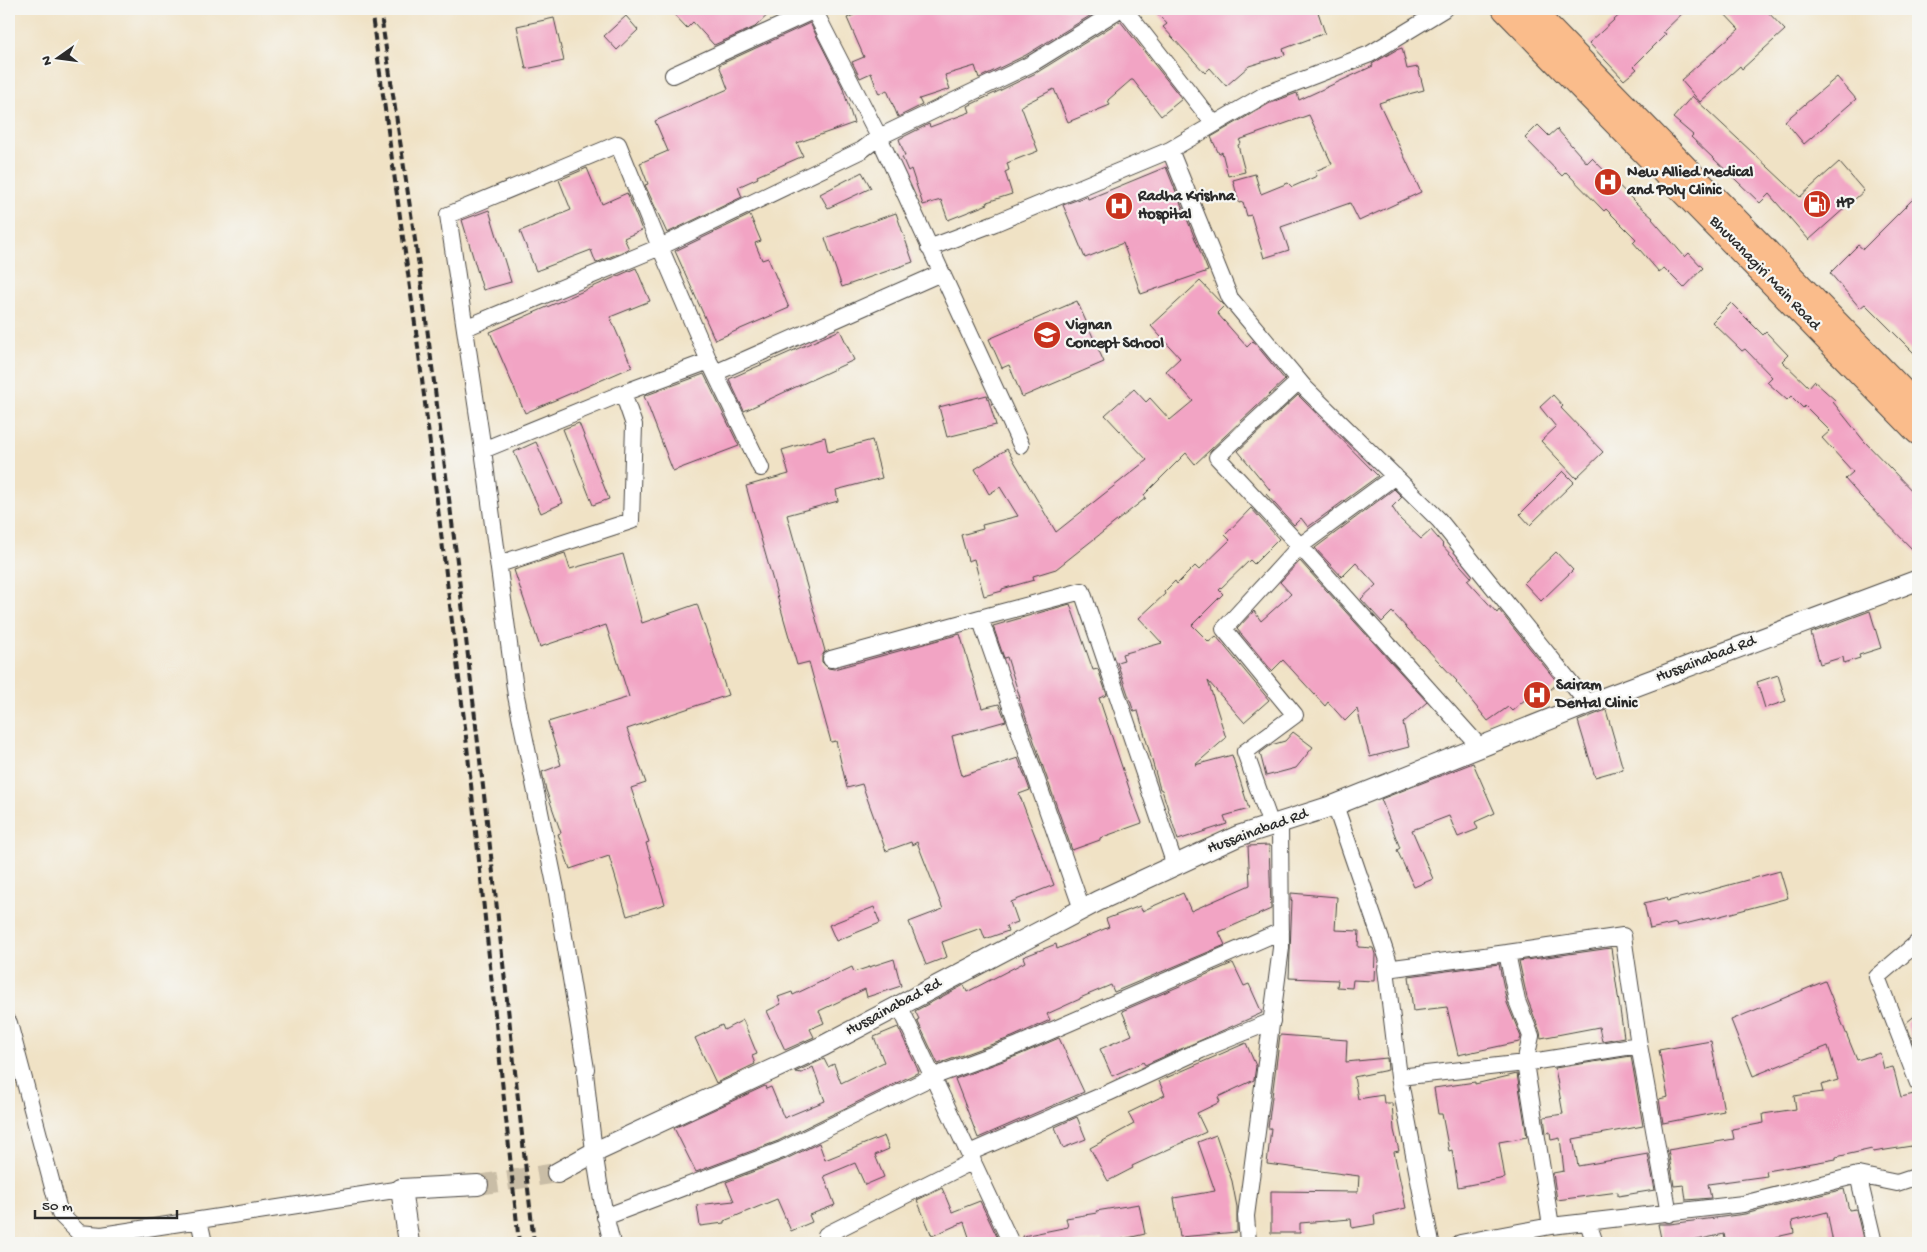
<svg xmlns="http://www.w3.org/2000/svg" width="1927" height="1252" viewBox="0 0 1927 1252" font-family="'Gochi Hand',sans-serif">
  <rect width="100%" height="100%" fill="#f6f6f2"/>
  <filter id="ink" filterUnits="userSpaceOnUse"><feTurbulence type="fractalNoise" baseFrequency=".02" numOctaves="2"/><feDisplacementMap in="SourceGraphic" scale="10" xChannelSelector="R" yChannelSelector="G"/><feConvolveMatrix kernelMatrix="1 2 1 2 8 2 1 2 1" color-interpolation-filters="sRGB"/></filter>
  <filter id="wash" filterUnits="userSpaceOnUse"><feTurbulence type="fractalNoise" baseFrequency=".0096" numOctaves="4" result="noise"/><feDisplacementMap in="SourceGraphic" scale="20" xChannelSelector="R" yChannelSelector="G"/><feGaussianBlur stdDeviation="1.12" result="paint"/><feColorMatrix in="noise" values="0 0 0 0 0 0 0 0 0 0 0 0 0 0 0 0 0 1.4 0 .05"/><feComposite in="paint" operator="in"/></filter>
  <g filter="url(#wash)">
    <rect width="100%" height="100%" fill="#f0e2c5"/>
    <g id="blocks">
      <!-- building -->
      <path fill="#f2a4c4" d="M669,9h105l-19,18 -41,18 -21,-23 -6,6z
        M867,9h234l-75,46 -47,23 -4,-12 -30,9 5,14 -31,10 3,6 -24,12 -11,-27 -8,4 -8,-21 -11,5 -8,-16 12,-5 -17,-39z
        M1154,9h163l8,24 -42,16 2,6 -36,11 -23,20 -16,-18 -5,5 -42,-46 4,-3z
        M1626,9h61l-24,23 3,2 -32,32 3,3 -13,11 -35,-37z
        M1720,9h45l20,21 -43,39 -2,-3 -40,36 -19,-22 58,-51z
        M626,16l12,14 -21,20 -13,-14z
        M554,18l10,43 -38,8 -9,-43z
        M1120,21l62,78 -21,17 -28,-36h-2l-23,20 2,5 -42,17 -14,-33 -33,17 17,45 -31,12 2,7 -4,2 7,22 -25,8 1,2 -40,16 -7,-20 -18,5 -12,-36 -3,2 -6,-14 3,-1 -6,-17 30,-15 1,3 40,-15 -2,-6 68,-33z
        M810,23l32,63 12,37 -57,20 6,13 -46,20 1,2 -20,9 4,10 -75,36 -22,-48 3,-1 -8,-21 28,-12 -13,-30 73,-32 -9,-24z
        M1402,48l5,21 11,-2 6,23 -27,7 -18,6 42,89 -62,29 -9,-18 -69,24 8,23 -25,8 -13,-43 -4,1 -4,-14 -4,1 -6,-23 22,-6 6,20 27,-11 4,4 25,-11 -2,-5 17,-7 -23,-49 -70,25 2,3 -3,2 7,27 -17,4 -6,-24 -3,2 -8,-17 59,-34 27,-10 2,7 74,-34 -1,-2 24,-14z
        M1837,77l19,22 -52,45 -19,-23z
        M1692,96l108,101 39,-35 25,29 -55,49 -40,-46 -9,9 -69,-66 2,-2 -20,-17z
        M1538,125l11,11 8,-7 30,34 5,-5 44,45 17,15 -1,1 33,38 4,-4 14,15 -19,20 -20,-20 -5,4 -26,-30 3,-3 -30,-30 -2,2 -38,-39 -4,4 -37,-38z
        M1166,167l42,104 -67,23 -18,-51 -38,15 -22,-53 24,-9 1,3z
        M587,168l15,36 25,-11 15,37 -18,8 5,11 -33,14 -5,-13 -55,21 -16,-40 51,-21 -12,-30z
        M862,172l9,16 -43,20 -8,-14z
        M1918,194v163l-53,-53 -5,4 -30,-35 28,-28 5,4z
        M489,210l22,72 -28,8 -21,-70z
        M896,213l17,49 -71,25 -17,-49z
        M750,215l11,26 -6,2 7,17 6,-2 21,50 -74,32 -40,-89z
        M636,268l14,33 -40,16 22,50 -107,46 -35,-81z
        M1200,281l24,25 -7,7 30,34 6,-6 32,39 -90,84 -9,-11 -42,42 2,3 -90,71 -23,7 1,4 -32,9v2l-18,5 -10,-37 -6,2 -7,-26 22,-6 -1,-4 36,-9 -18,-29 -11,7 -14,-25 32,-20 49,83 91,-72 -42,-45 29,-26 12,13 4,-4 20,22 23,-19 -27,-30 14,-13 -29,-32z
        M1077,301l27,61 -82,35 -13,-32 -7,3 -13,-29z
        M1731,303l32,32 3,-3 22,23 -6,6 27,26 5,-6 21,19 -2,2 31,39 54,56v58l-58,-59 -15,-17 8,-7 -31,-34 8,-7 -25,-25 -2,2 -12,-12 -4,4 -20,-18 5,-5 -27,-28 -3,2 -30,-29z
        M840,330l14,30 -110,51 -15,-32z
        M704,374l35,72 -66,25 -29,-75z
        M987,395l9,30 -49,12 -8,-30z
        M1298,395l80,81 -70,51 -7,-9 -7,7 -28,-31 4,-4 -32,-39z
        M1553,395l10,11 -2,2 42,44 -27,26 -35,-37 15,-14 -16,-20z
        M579,423l30,76 -16,6 -30,-76z
        M825,437l3,15 44,-12 10,38 -46,12 2,11 -51,14 38,136 -3,5v6l6,6 6,1 126,-35 22,74 17,-4 7,17 -54,15 10,40 56,-18 12,32 -11,4 35,91 -43,17 7,20 -12,4 2,5 -23,8 -4,-11 -39,14 5,15 -21,8 -17,-43 34,-13 -26,-67 -5,3 -1,-3 -25,9 -24,-67 -15,4 -11,-47 -5,1 -22,-80 -12,3 -51,-179 43,-12 -7,-24z
        M536,442l27,61 -22,10 -27,-61z
        M1563,471l11,11 -44,43 -10,-11z
        M1394,489l8,8 -10,10 8,12 21,20 10,-9 12,14 -1,1 29,32 -4,3 30,33 2,-3 59,73 -25,22 -6,-7 -15,13 -4,-4 -20,14 -32,-39 1,-1 -65,-69 -10,10 -21,-23 15,-14 -20,-22 -14,14 -27,-29z
        M1251,508l28,31 -25,25 -4,-4 -31,30 4,4 -31,31 17,17 7,-6 53,64 -25,22 -36,-41 18,57 -31,27 37,-10 17,54 -25,7 3,8 -49,16 -16,-50 -2,-1 -22,-78 -4,1 -17,-50 7,-2 -2,-6 40,-11 -23,-25 26,-24 -1,-2 11,-11 2,3 18,-18 4,4 31,-30 -5,-5z
        M1556,552l17,18 -32,31 -17,-18z
        M565,553l5,16 53,-15 19,69 55,-19 31,91 -101,34 19,54 -15,5 18,54 -3,1 19,61 -38,12 -18,-60 -39,13 -12,-35 3,-1 -15,-43 -4,-18 19,-7 -13,-43 81,-25 -23,-72 -66,22 -26,-77z
        M1300,561l127,141 -24,21 6,24 -39,10 -13,-48 -12,12 -17,-19 -3,4 -42,-46 -11,11 -35,-42 17,-18 7,10 30,-27 -11,-12z
        M1070,604l23,66 5,-1 9,26 -8,3 32,96 11,29 -42,15v2l-28,10 -53,-152h1l-13,-41 -3,1 -11,-32z
        M1870,611l11,37 -22,7 1,3 -16,5 -1,-6 -23,7 -9,-31z
        M1778,675l8,26 -21,7 -8,-26z
        M1606,710l17,59 -28,8 -17,-56z
        M1293,732l20,15 -17,21 -30,8 -6,-23 11,-8 14,-4z
        M1473,763l22,50 -20,9 3,7 -20,8 -9,-21 -37,14 21,49 -19,8 -17,-37 3,-2 -19,-49z
        M1269,845l2,64 -52,23 6,13 -111,47 -3,-7 -31,13v1l-33,15 3,6 -38,17 -74,27 -21,-44 2,-1 -4,-8 49,-26 3,7 58,-30 -2,-5 33,-13 1,5 52,-22 -3,-8 34,-13 2,5 41,-18 8,18 59,-26 -2,-39z
        M1780,871l8,27 -79,21v-1l-32,8 -1,-3 -26,6 -6,-26 22,-5 1,3 33,-8z
        M1291,893l46,4 -2,33 24,1 -1,16 15,1 2,6 -1,27 -21,-1 -1,8 -15,-1 1,-7 -49,-2 3,-78 -1,1z
        M874,907l6,16 -44,18 -7,-16z
        M1611,948l13,89 -22,4 -3,-14 -58,11 -1,-6 -13,-34 -8,-37z
        M894,959l7,27 -34,11 -2,-8 -46,22 5,12 -14,6 4,8 -29,13 -18,-39 14,-7 -3,-7 14,-5 1,3 59,-28 2,5z
        M1233,963l11,23 5,-2 13,29 -117,52 -2,-3 -31,14 -12,-27 32,-14 -10,-24z
        M1499,964l8,39 14,34 -2,5 -61,13 -11,-48 -34,4 -4,-35z
        M1825,981l32,79 23,-7 4,16 9,-2 8,30 13,-3 4,17v34l-45,7 -1,-3 -36,8v2l-70,12 1,5 -59,8 3,14 -25,2 -2,-15 -10,1 -6,-36 66,-11 -2,-10 32,-6 -1,-9 33,-5 -2,-13 29,-4 -2,-7 17,-5 -10,-34 -75,30 -22,-56z
        M1918,1013v26l-5,4 -7,-20z
        M743,1020l14,34 -5,2 3,8 -39,19 -21,-45 27,-13 2,5z
        M898,1027l21,45 -141,69 -82,31 -22,-44 91,-42 1,3 5,-2 13,31 41,-17 -12,-34 -11,6 -7,-1 29,-13 4,8 6,-3 7,19 43,-21 -10,-25z
        M1280,1035l67,5 -1,22 41,-4 1,12 -34,7 4,22 25,-4 1,8h8l2,27 5,21 -5,1 12,56 -32,7 1,9 -23,4 -1,-9 -51,4v10h-29v-42l87,1 1,-16 -92,-12 4,-36h-3l2,-16z
        M1059,1038l25,54 -106,46 -23,-59 64,-24z
        M1711,1041l13,70 -61,12 -4,-24 9,-2 -9,-47z
        M1246,1043l10,23 -2,14 -36,17 2,5 -23,11 9,19 -74,34 1,2 -25,13 -18,-33 44,-24 -6,-11 37,-18 -6,-14z
        M1631,1056l12,70 -70,13 5,27 70,-12 7,36 -37,6v-4l-61,8 -4,-27 11,-2 -4,-33 -9,2 -1,-8 -4,1 -2,-16 19,-3 -8,-46z
        M1517,1074l10,63 -28,5 6,36 -47,9 -6,-37 -3,1 -7,-37h-4l-4,-26 41,-6v2z
        M1077,1117l9,22 -23,9 -8,-21z
        M1216,1135l16,46 5,26v25l-57,5 -6,-39 41,-7 -17,-49z
        M884,1136l5,13 -14,6 9,22 -19,8 -10,-22 -31,13 11,29 -26,10 3,7 -21,9 -14,-32 -53,22v2l-24,3 -3,-21 37,-4 -8,-19 60,-23 33,-16 6,17z
        M942,1188l10,24 28,-11 20,42h-29l-7,-21 -32,14 -15,-36z
        M1844,1189l5,21 7,-1 8,34h-31l-6,-31 -35,9 2,12 -18,4 1,4 -11,2h-40l-2,-9 -40,9h-22l-4,-19h12l75,-10z
        M1139,1204l6,30 -39,9h-4v-4l-25,4h-53l-1,-7 45,-9 -2,-9 31,-5 -1,-2z"/>
    </g>
  </g>
  <g filter="url(#ink)">
    <use href="#blocks" fill-opacity="0" stroke="#494642" stroke-width="1"/>
    <g fill="none" stroke-linecap="round" stroke-linejoin="round">
      <!-- tertiary-tunnel -->
      <path stroke="#c9bda6" stroke-width="20" stroke-dasharray="20 10" stroke-linecap="butt" d="M478,1185l79,-12"/>
      <defs>
        <path id="minor" d="M815,9l-1,1 65,127 142,308
          M1124,9l90,115
          M673,75l133,-61 8,-4 -2,-1
          M1170,150l60,148 75,90 134,132 149,184
          M929,248l66,-25 175,-73 96,-56 104,-40 74,-45
          M465,328l195,-81 202,-97 17,-13 152,-73 89,-55
          M710,363l51,105
          M715,373l226,-100
          M1299,381l-82,76 83,89 95,-70
          M483,450l140,-57 86,-32 -49,-114 -42,-103 -170,71 35,235 33,246 41,198 29,175 -1,3c6,57 12,116 27,171
          M499,564l132,-43 3,-96 -11,-32
          M831,659l149,-41
          M1335,805l53,155 -2,9 13,108 32,166
          M1271,825l-26,-73 50,-37 -71,-86 76,-83 180,201
          M1082,909l-102,-291 102,-27 93,274
          M1918,942l-41,35 41,106
          M1507,953l116,-17 16,109
          M1386,969l121,-16 10,48 14,35 -6,27 26,163
          M899,1005l112,238
          M9,1023l51,191 19,19 23,2 299,-46
          M1399,1077l126,-14 114,-18 30,169
          M969,1153l139,-60 93,-43 71,-29
          M1858,1175l39,8 21,-7
          M605,1217l177,-67 150,-73 84,-31 265,-115
          M199,1220l5,23
          M1588,1223l7,20
          M826,1235l147,-74
          M1248,1243l-2,-27 35,-268 -1,-125
          M1460,1243l91,-17 192,-22 115,-29 16,68"/>
        <path id="tertiary" d="M557,1173l38,-21 228,-106 275,-145 140,-65 97,-31 253,-101 330,-124
          M409,1243l-8,-54 77,-4"/>
        <path id="primary" d="M1505,9l413,423
          M1532,11l386,396"/>
      </defs>
      <!-- minor casing -->
      <use href="#minor" stroke="#494642" stroke-width="18"/>
      <!-- tertiary casing -->
      <use href="#tertiary" stroke="#494642" stroke-width="22"/>
      <!-- primary casing -->
      <use href="#primary" stroke="#494642" stroke-width="27"/>
      <!-- minor -->
      <use href="#minor" stroke="#fff" stroke-width="16"/>
      <!-- tertiary -->
      <use href="#tertiary" stroke="#fff" stroke-width="20"/>
      <!-- primary -->
      <use href="#primary" stroke="#fabc8b" stroke-width="25"/>
      <!-- rail -->
      <path stroke="#2b2b2b" stroke-width="4" stroke-dasharray="8 4" stroke-linecap="butt" d="M371,9l45,322 49,396 54,516
        M380,9l40,264 37,288 36,312 41,370"/>
    </g>
  </g>
  <!-- icons -->
  <defs>
    <symbol id="hospital-disc" viewBox="-11 -11 22 22"><circle r="9.5" fill="#c8321e" stroke="#f6f6f2"/><path d="M-5-5h3v3.5h4V-5h3V5h-3V1.5h-4V5h-3Z" fill="#fff"/></symbol>
    <symbol id="fuel-disc" viewBox="-11 -11 22 22"><circle r="9.5" fill="#c8321e" stroke="#f6f6f2"/><path d="M-5.5-6h7V0h2V4h1.3V-2.5L3-4.5l.8-.8L6-3V5H2.5V1h-1V6h-7ZM-4.2-4.7v3.2H.2V-4.7Z" fill="#fff"/></symbol>
    <symbol id="school-disc" viewBox="-11 -11 22 22"><circle r="9.5" fill="#c8321e" stroke="#f6f6f2"/><path d="M0-5L7-2L0 1L-7-2ZM-4 1L0 2.5L4 1V4Q0 6-4 4Z" fill="#fff"/></symbol>
  </defs>
  <g fill-rule="evenodd">
    <use href="#hospital-disc" x="1592" y="166" width="32" height="32"/>
    <use href="#fuel-disc" x="1801" y="188" width="32" height="32"/>
    <use href="#hospital-disc" x="1103" y="190" width="32" height="32"/>
    <use href="#school-disc" x="1031" y="319" width="32" height="32"/>
    <use href="#hospital-disc" x="1521" y="679" width="32" height="32"/>
  </g>
  <g text-anchor="middle" dominant-baseline="central" stroke-width="4.5" stroke-linejoin="round" paint-order="stroke">
    <!-- poi labels -->
    <g font-size="16" font-weight="bold" fill="#2b2b2b" stroke="#f6f6f2" text-anchor="start">
      <text x="1627" y="173">New Allied Medical<tspan x="1627" dy="18">and Poly Clinic</tspan></text>
      <text x="1138" y="197">Radha Krishna<tspan x="1138" dy="18">Hospital</tspan></text>
      <text x="1836" y="204">HP</text>
      <text x="1066" y="326">Vignan<tspan x="1066" dy="18">Concept School</tspan></text>
      <text x="1556" y="686">Sairam<tspan x="1556" dy="18">Dental Clinic</tspan></text>
    </g>
    <!-- street labels -->
    <g font-size="16" fill="#2b2b2b" stroke="#f6f6f2">
      <text transform="translate(1764 274) rotate(46)">Bhuvanagiri Main Road</text>
      <text transform="translate(1706 660) rotate(-21)">Hussainabad Rd</text>
      <text transform="translate(1258 832) rotate(-20)">Hussainabad Rd</text>
      <text transform="translate(894 1008) rotate(-28)">Hussainabad Rd</text>
    </g>
  </g>
  <!-- margin -->
  <rect width="1927" height="1252" fill="none" stroke="#f6f6f2" stroke-width="30"/>
  <!-- north arrow -->
  <g transform="translate(58 58) rotate(256)" stroke="#f6f6f2" stroke-width="4" paint-order="stroke">
  <path d="M0-4L9 19L0 12L-9 19Z" fill="#2b2b2b"/>
  <text y="-8" font-size="14" font-weight="bold" text-anchor="middle" fill="#2b2b2b">N</text>
  </g>
  <!-- scale -->
  <path d="M35 1210v8h142v-8" fill="none" stroke="#2b2b2b" stroke-width="2.5"/>
  <text x="42" y="1210" font-size="15" fill="#2b2b2b" stroke="#f6f6f2" stroke-width="4" paint-order="stroke">50 m</text>
</svg>
